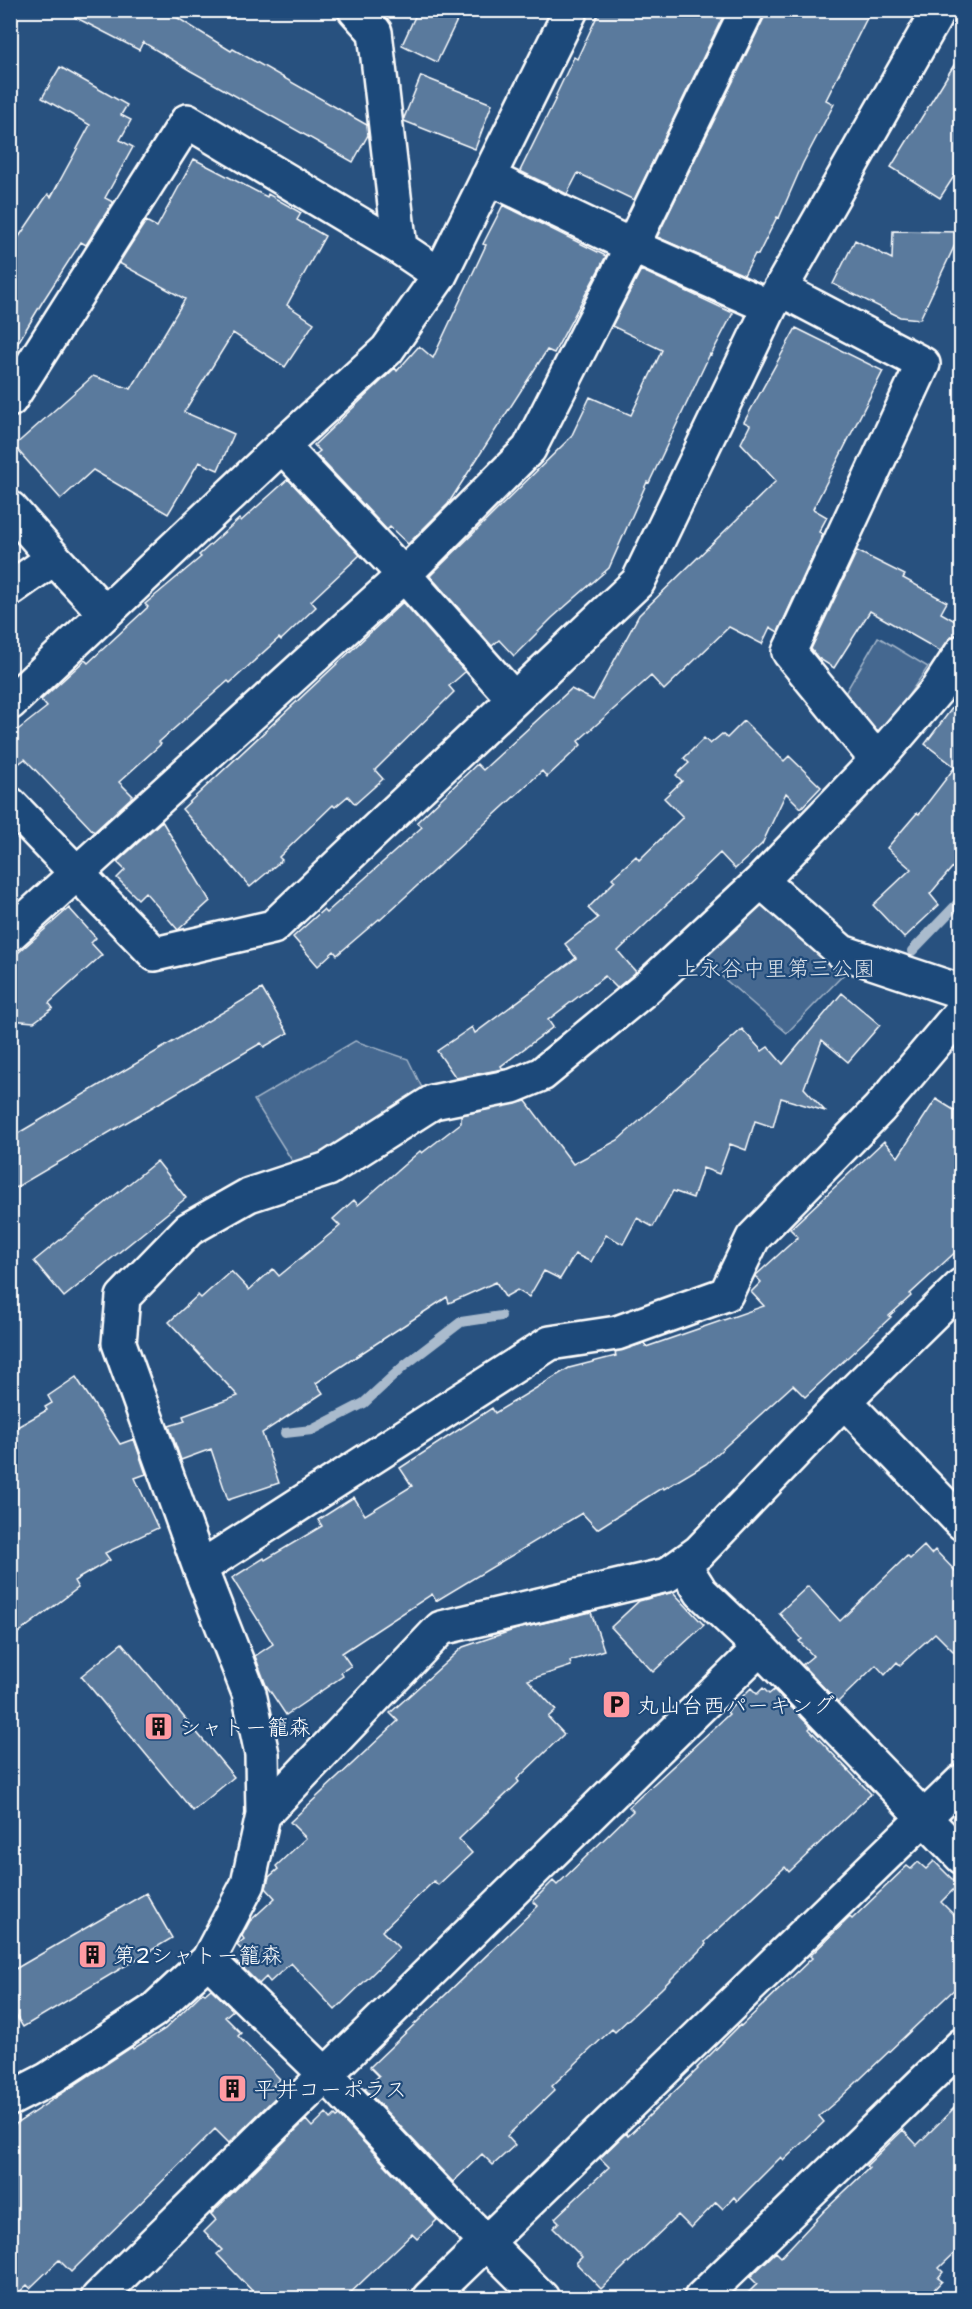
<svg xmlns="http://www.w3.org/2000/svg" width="972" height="2309" viewBox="0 0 972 2309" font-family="'Shantell Sans','Klee One',sans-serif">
  <rect width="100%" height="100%" fill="#28517f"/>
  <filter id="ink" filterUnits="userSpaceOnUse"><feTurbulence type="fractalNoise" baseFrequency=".0167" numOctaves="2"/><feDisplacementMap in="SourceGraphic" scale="12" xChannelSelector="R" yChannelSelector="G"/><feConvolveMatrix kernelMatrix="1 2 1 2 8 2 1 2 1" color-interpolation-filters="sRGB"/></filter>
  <g filter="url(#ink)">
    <!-- green -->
    <path fill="#446890" stroke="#a2b4c8" stroke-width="1.5" d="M878,637l50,30 -52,75 -32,-47z
      M762,899l84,73 -59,61 -89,-77z
      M355,1041l53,18 17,35 -57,35 -72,38 -42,-67z"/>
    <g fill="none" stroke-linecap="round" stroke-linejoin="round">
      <!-- stream -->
      <path stroke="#aabbcd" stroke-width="10" d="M912,951l50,-52
        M285,1433l27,-3 52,-27 41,-38 56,-43 40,-6"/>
    </g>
    <!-- building -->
    <path fill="#5a7a9d" stroke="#fff" stroke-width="1.5" d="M61,10h104l66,41 2,-2 134,76 1,10 -15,27 -162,-91 -48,-29 -4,8z
      M418,10h44l-25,52 -35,-17z
      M600,10h126l-92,190 -56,-27 -11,21 -47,-23 37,-75 -1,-1 18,-38 3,2z
      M765,10h106l-45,90 8,4 -31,59 -24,55 -2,-1 -19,38 -3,-1 -11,21 -87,-38 107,-219z
      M962,52v112l-22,34 -49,-31z
      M60,67l67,38 -6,10 10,5 -11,20 13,7 -28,51 8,4 -27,43 -5,-3 -38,59 -33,55v-106l38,-56 3,3 39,-72 -48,-27z
      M421,76l71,28 -17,45 -71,-28v-3z
      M194,159l73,38 1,-3 33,19 -4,7 28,16 -38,69 27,18 -29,44 -52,-34 -49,79 50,22 -16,36 -19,-8 -31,52 -75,-44 -32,29 -47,-53 79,-70 38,13 54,-90 -66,-36 27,-42 11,6z
      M503,205l103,51 -52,97 -7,-3 -99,154 -40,40 -18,-17 -3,3 -71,-76 4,-3 -6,-6 81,-77 2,3 22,-25 14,12 53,-113 -3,-1z
      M893,231l68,1 -41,87 -20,-2 -67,-33 22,-44 37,19z
      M641,270l92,43 -22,42 -1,-1 -61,129 -2,-1 -38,86 -57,50 -38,38 -15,-16 -7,6 -62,-70 141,-139 19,-40 41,18 31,-65 -50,-24z
      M796,328l87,43 -70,138 14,8 -8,15 4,2 -45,98 -8,-5 -8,17 -33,-17 -65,63 -13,-14 -73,65 3,4 -34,32 -5,-6 -162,149 -1,-1 -42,36 -3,-4 -16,15 -25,-29 30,-27 3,3 96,-86 -5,-5 60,-58 6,6 88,-81 22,11 46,-85 137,-134 -35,-38 9,-18 -6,-3z
      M288,479l72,76 -49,46 5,6 -35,33 -2,-2 -49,45 -2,-2 -69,61 2,2 -42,38 14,14 -39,36 -69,-73 -15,11v-34l37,-29 -6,-7 44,-40 3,3 60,-56 -3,-3 56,-47 -2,-2 40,-36 2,2z
      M857,551l48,24 -2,3 44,24 -6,11 21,12v9l-9,2 -13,15 -70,-40 -36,57 -16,-10 -7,-9z
      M403,602l62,70 -16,14 5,6 -79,78 8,9 -28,25 -7,-8 -13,11 -2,-2 -54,52 3,3 -32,27 -68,-78z
      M962,695v161l-32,38 9,11 -35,33 -31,-33 38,-36 -24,-21 30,-35 2,1 36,-47 -30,-23z
      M744,721l40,40 5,-5 32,31 -20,21 -15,-15 -24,51 -27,25 -15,-16 -102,98 18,21 -19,16 -12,-12 -57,44 5,7 -52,39 2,3 -47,9 -19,-27 35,-24 3,6 101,-75 -11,-14 33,-26 -10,-10 27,-27 -3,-3 24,-22 3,4 44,-43 -19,-19 18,-17 -6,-6 13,-12 -5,-5 20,-20 6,6 12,-10 5,4z
      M162,821l48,80 -32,29 -33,-38 -7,7 -21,-21 8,-8 -8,-8z
      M69,908l27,30 -5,5 11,12 -53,48 4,5 -19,14 -24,-2v-60z
      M262,989l26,44 -24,14 -3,-4 -251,148v-53z
      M842,993l38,32 -32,37 -26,-22 -18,48 21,23 -44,-13 -8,29 -18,-6 -9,29 -16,-6 -11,30 -16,-6 -10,30 -20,-7 -20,36 -16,-9 -14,26 -17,-9 -15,27 -16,-8 -15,25 -16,-8 -15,26 -12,-7 -12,7 -9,-15 -47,21 -2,-6 -131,86 7,10 -61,40 17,50 -51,17 -17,-51 -30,11 -12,-34 16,-5 -2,-5 55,-20 -69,-74 29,-27 3,3 30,-27 18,19 24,-21 6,7 61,-50 -7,-7 21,-19 4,5 62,-54 2,2 39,-30v-8l65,-14 47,63 45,-24 124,-111 20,22 6,-4 15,17z
      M936,1099l26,16v131l-52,48 1,2 -22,20 2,1 -86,80 -12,-12 -87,79 -42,25 -1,-2 -66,42 -15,-16 -146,88 -4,-7 -90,59 9,13 -10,6 2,4 -57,39 -20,-30 -11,-29 18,-12 -41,-66 32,-20 1,2 57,-34 -4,-6 36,-23 11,18 47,-29 -12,-18 92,-60 3,5 74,-45 47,-12 -1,-4 29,-9 2,4 118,-41 -13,-14 10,-10 -6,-6 43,-39 -8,-8 94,-88 14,16z
      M157,1161l29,37 -122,99 -30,-36z
      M76,1377l44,67 14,-5 12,35 -11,4 23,50 -53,25 5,7 -36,21 4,7 -68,51v-208l37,-21 -2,-3 7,-4 -4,-7z
      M924,1546l7,8 4,-4 27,28v82l-27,-27 -35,32 -3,-3 -12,13 -9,-10 -38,37 -36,-37 11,-9 -14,-15 3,-2 -23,-26 29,-27 32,35 67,-65 3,3z
      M673,1592l31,33 -51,47 -42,-45 28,-26z
      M591,1612l13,38 -34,11 1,5 -43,14 28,30 -8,7 16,17 -47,45 2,3 -60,57 13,14 -34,32 -4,-4 -52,50 17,17 -64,62 -44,-47 -21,19 -4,-5 -7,7 -19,-19 9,-7 -12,-13 7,-6 -2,-3 8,-15 25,-23 -9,-10 3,-11 9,-8 -2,-3 30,-28 -16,-16 108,-101 -8,-8 73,-66 54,-18z
      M122,1643l112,134 -41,34 -112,-135z
      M751,1688l6,6 6,-6 6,6 5,-4 37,37 -2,2 62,65 -82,78 -4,-5 -80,75 1,2 -45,45 -46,43 -3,-3 -60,57 3,4 -48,46 8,9 -22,20 -11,-11 -29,28 -88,-93 14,-13 -9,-9 168,-161 -5,-5 20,-20 4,4 76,-74 -4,-4 100,-93 -2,-2z
      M934,1861l24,24 -17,17 21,21v59l-123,117 -20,17 5,6 -40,38 -3,-3 -44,44 -3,-4 -11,12 -7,-7 -25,26 -13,-13 -77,74 -25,-26 6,-6 -29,-29 6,-6 -4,-4 54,-51 -9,-9 26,-25 2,3 70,-67 -1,-1 43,-43 1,1 71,-68 -2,-2 40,-39 2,2 55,-53 4,3 7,-7 8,7z
      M146,1893l26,45 -149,89 -13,-21v-34z
      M211,1989l22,21 -8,7 16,16 -3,3 42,43 -7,7 7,7 -51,50 -14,-14 -144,143 -12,-12 -29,28 -3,-3 -14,13h-3v-170l122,-81 1,2 32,-20 38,-37 2,2z
      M962,2100v146l-23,22 4,4 -5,6 4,3 -16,17h-183l14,-14 -7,-7 26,-25 5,5 43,-46 45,-43 -3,-2 37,-36 14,15z
      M326,2113l5,6 4,-4 2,2 2,-1 98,104 -20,19 -5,-5 -67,64h-86l-42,-44 5,-4 -18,-18 12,-12 -5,-6 95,-94 6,7z"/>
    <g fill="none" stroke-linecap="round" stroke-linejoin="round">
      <defs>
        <path id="minor" d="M355,10l20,22 25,216
          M488,177l144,69 138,61
          M780,289l143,75 -134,288 88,108
          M10,400l177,-279 213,127 40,27
          M282,446l122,129 109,123
          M10,508l44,50 -44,31
          M54,558l51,55
          M10,703l272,-257 105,-96 53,-75 131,-265
          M10,804l145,150 118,-27 365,-345 132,-275 169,-297
          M761,881l81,71 120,40
          M10,934l394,-359 125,-126 103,-203 115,-236
          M844,1401l118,122
          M684,1565l17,27 59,56 202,209
          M200,1568l350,-225 67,-10 109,-39 27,-56 126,-129 83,-98
          M263,1815l178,-187 226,-53 32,-23 145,-151 118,-116
          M208,1960l118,115 122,129 94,94
          M10,2099l37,-19 106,-69 55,-51 40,-76 15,-69 -1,-61 -13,-61 -49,-125 -81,-225 4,-46 66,-68 60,-34 79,-26 105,-67 80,-16 29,-12 103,-85 116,-108 116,-121 60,-70 25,-38
          M98,2298l662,-650
          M429,2298l533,-517
          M701,2298l261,-253"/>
      </defs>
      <!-- minor casing -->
      <use href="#minor" stroke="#fff" stroke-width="38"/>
      <!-- minor -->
      <use href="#minor" stroke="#1f4a7a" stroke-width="33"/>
    </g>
  </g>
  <!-- icons -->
  <defs>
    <symbol id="parking-square" viewBox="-11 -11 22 22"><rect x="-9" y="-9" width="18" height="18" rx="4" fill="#ff9aa2" stroke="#1f4a7a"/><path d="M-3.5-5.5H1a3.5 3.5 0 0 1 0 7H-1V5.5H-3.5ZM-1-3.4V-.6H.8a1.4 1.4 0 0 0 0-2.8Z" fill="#111"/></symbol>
    <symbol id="building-square" viewBox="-11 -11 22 22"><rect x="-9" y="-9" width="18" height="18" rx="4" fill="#ff9aa2" stroke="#1f4a7a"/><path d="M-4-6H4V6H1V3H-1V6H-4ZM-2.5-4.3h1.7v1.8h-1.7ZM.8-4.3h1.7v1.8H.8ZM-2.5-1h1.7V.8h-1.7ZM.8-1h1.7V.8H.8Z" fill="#111"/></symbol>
  </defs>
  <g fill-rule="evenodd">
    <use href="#parking-square" x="600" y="1688" width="33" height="33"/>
    <use href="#building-square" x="142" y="1710" width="33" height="33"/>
    <use href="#building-square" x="76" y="1938" width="33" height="33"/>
    <use href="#building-square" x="216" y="2072" width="33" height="33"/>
  </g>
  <g text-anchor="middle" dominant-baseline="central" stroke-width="4.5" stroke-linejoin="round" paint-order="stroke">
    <!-- park labels -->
    <g font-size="22" fill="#dae1e9" stroke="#1f4a7a">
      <text x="776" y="968">上永谷中里第三公園</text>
    </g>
    <!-- poi labels -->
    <g font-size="22" fill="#fff" stroke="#1f4a7a" text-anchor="start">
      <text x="637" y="1705">丸山台西パーキング</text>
      <text x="179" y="1727">シャトー籠森</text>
      <text x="113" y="1955">第2シャトー籠森</text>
      <text x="254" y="2089">平井コーポラス</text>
    </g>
  </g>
  <!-- margin -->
  <rect width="972" height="2309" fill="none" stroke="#1f4a7a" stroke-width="36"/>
  <rect x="18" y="18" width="936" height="2273" fill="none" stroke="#fff" stroke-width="2" filter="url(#ink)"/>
</svg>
